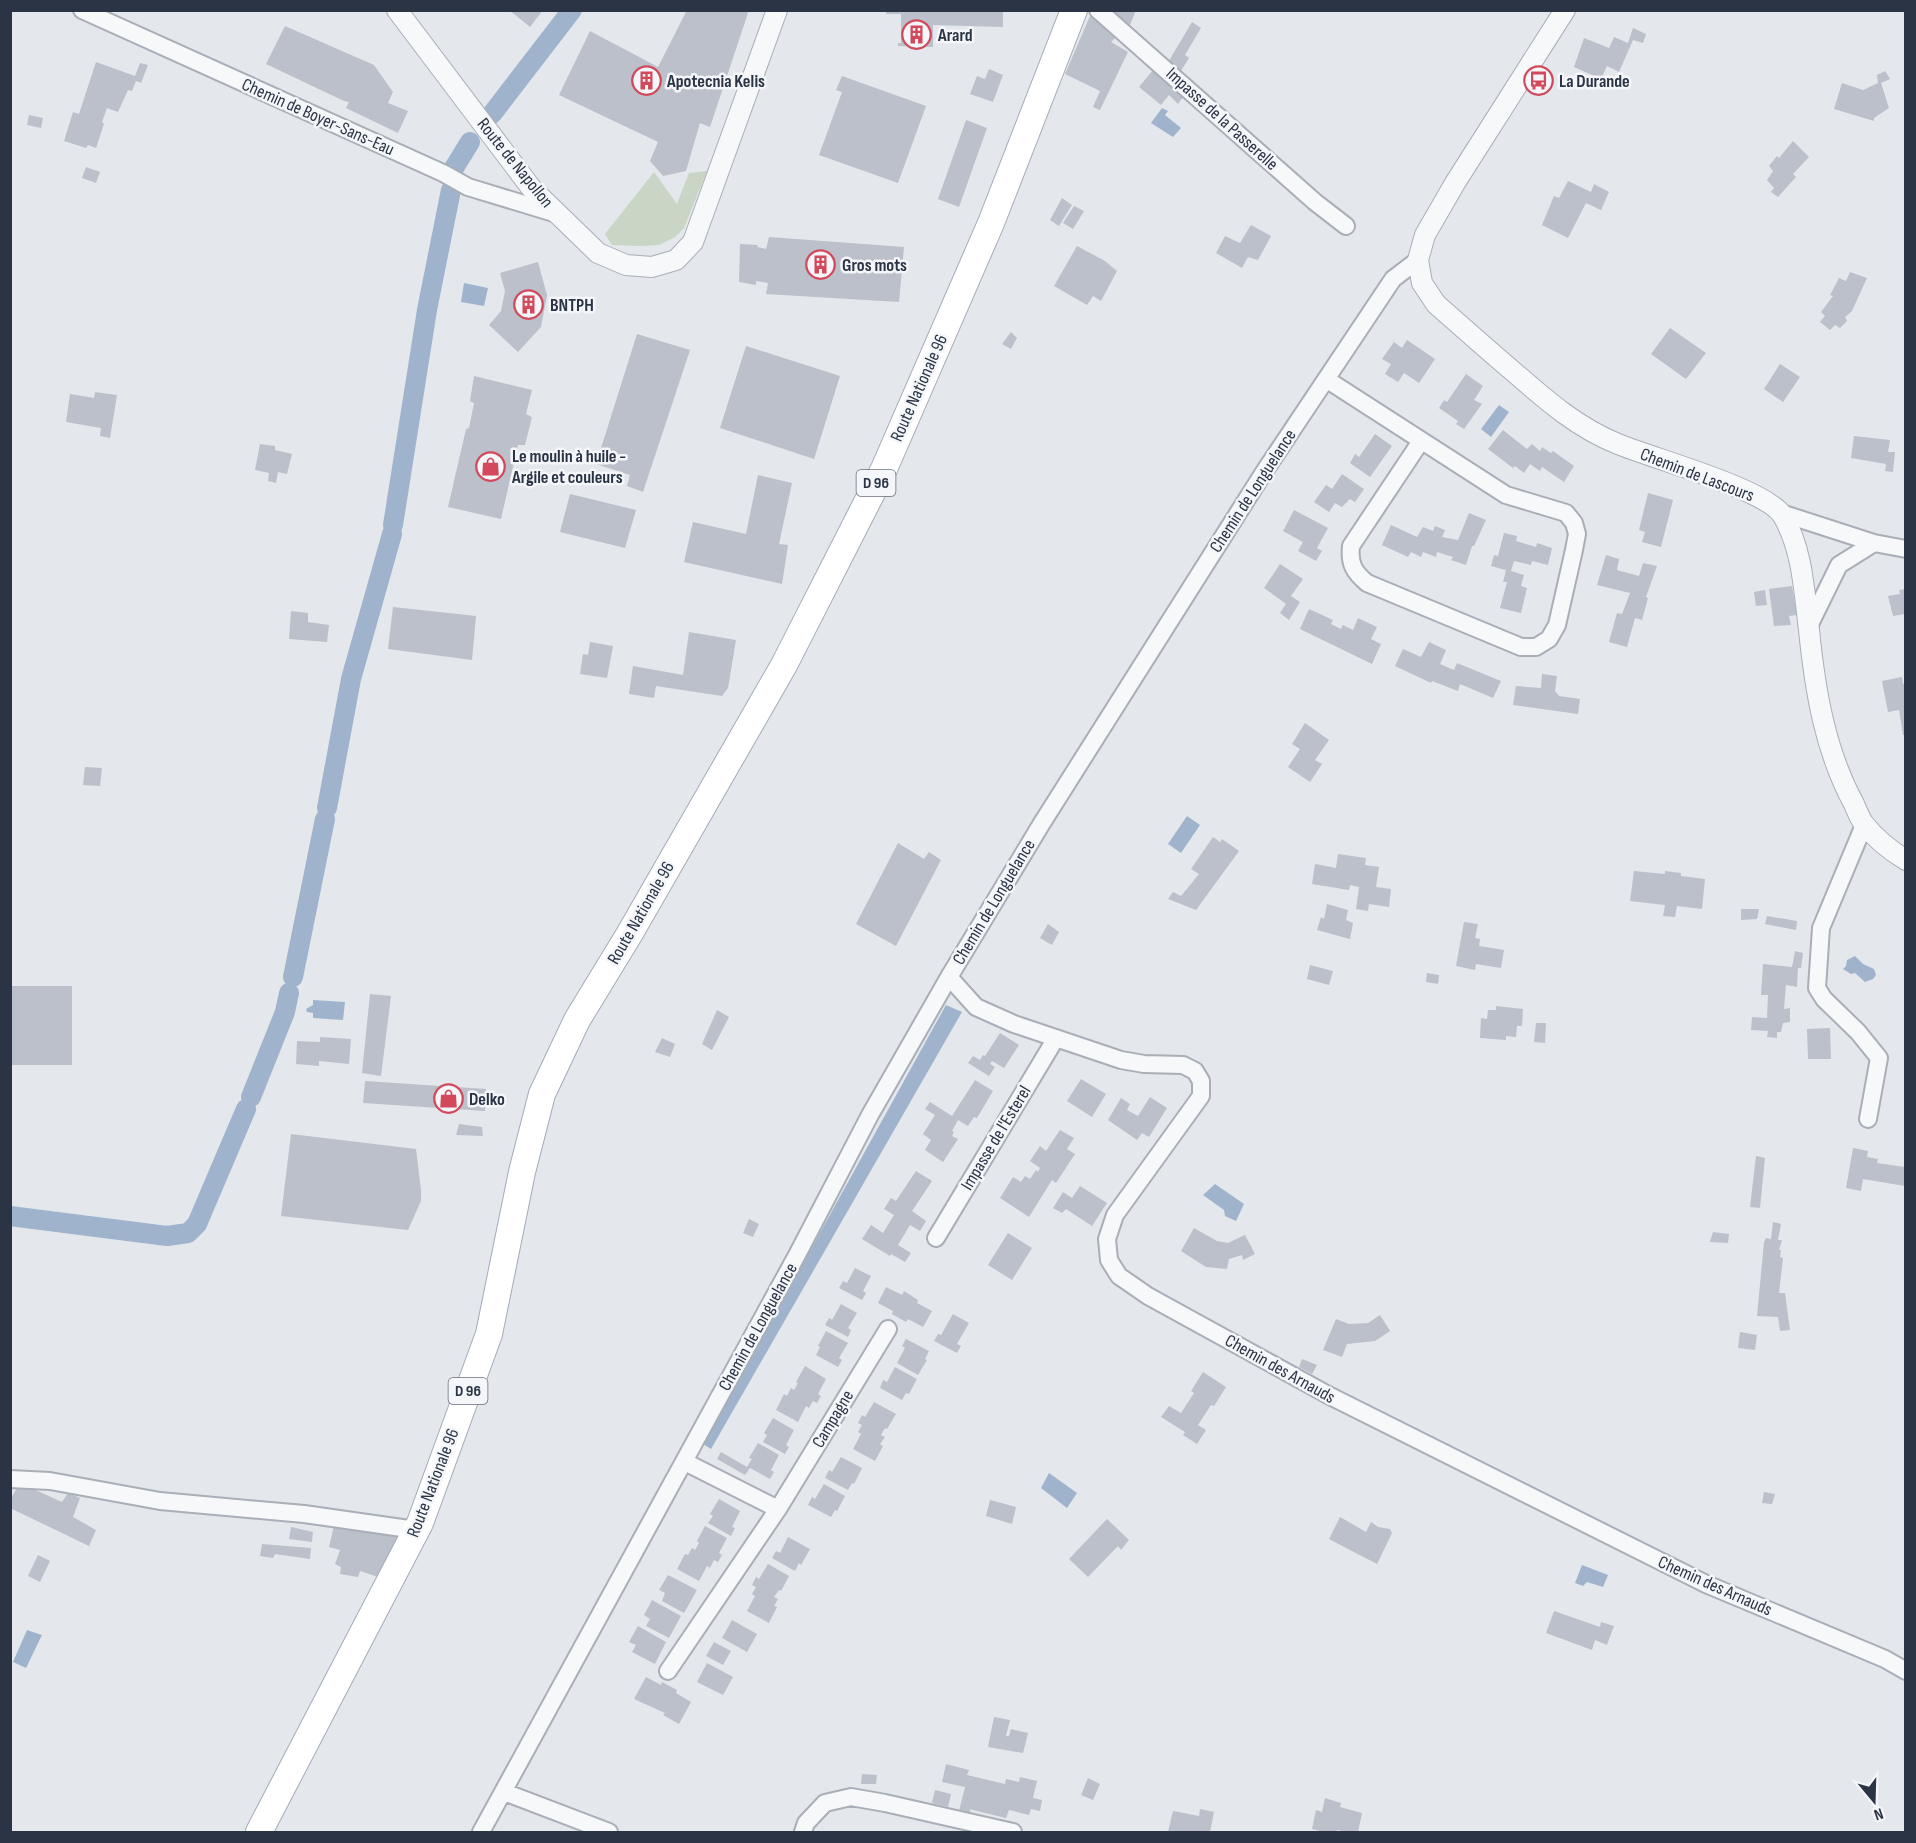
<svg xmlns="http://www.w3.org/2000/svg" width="1916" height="1843" viewBox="0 0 1916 1843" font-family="'Sofia Sans Condensed',sans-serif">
  <rect width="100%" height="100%" fill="#e4e7ec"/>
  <!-- green -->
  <path fill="#c9d6c5" d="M707,171l-23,57 -9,9 -16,8 -18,1 -29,-1 -7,-11 49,-62 23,32 12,-31z"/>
  <!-- water -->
  <path fill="#9fb4cc" d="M1162,108l6,3 -3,4 16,13 -8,9 -22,-14z
    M464,283l24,5 -4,18 -23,-4z
    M1499,405l10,7 -18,25 -10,-8z
    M1187,816l13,9 -19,28 -13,-9z
    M1855,956l8,8 11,5 2,6 -3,4 -8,3 -10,-9 -4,1 -8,-5 3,-3 1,-6z
    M313,1000l32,2 -2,18 -30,-2v-5l-6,-1 -1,-3 7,-4z
    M946,1005l16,7 -251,437 -8,-5z
    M1215,1184l29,20 -8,17 -11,-5 -1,-6 -21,-15z
    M1049,1473l28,20 -10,15 -26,-20z
    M1582,1565l26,10 -5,12 -16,-5 -4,4 -8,-3z
    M27,1630l15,5 -16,33 -13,-6z"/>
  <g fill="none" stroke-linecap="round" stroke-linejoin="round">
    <!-- canal -->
    <path stroke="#9fb4cc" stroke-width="20" d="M492,114l80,-104
      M454,168l16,-26
      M393,525l34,-215 24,-120
      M327,808l24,-129 41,-145
      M293,977l32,-158
      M251,1097l34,-85 4,-19
      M10,1216l157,20 21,-3 9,-9 49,-115"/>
  </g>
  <!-- building -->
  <path fill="#bbc0ca" d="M509,10h34l-13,17z
    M687,10h62l-39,117 -10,-4 -14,48 -23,5 -13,-15 8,-19 -99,-47 31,-64 68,36z
    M886,10h117v17l-70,-2v22l-35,-1v-3h3v-29h-15z
    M1107,10h29l-8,20z
    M1090,16l19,13 7,8 -5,5 17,10 -28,58 -7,-3 7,-16 -35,-17z
    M1192,22l9,6 -16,27 4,3 -10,16 -12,-10z
    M285,26l89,39 19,27 -5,11 20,8 -10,22 -52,-25 3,-6 -5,-1 -78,-37z
    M1633,28l13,6 -3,9 -10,-3 -14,32 -12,-6 -6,13 -27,-12 10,-29 25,10 5,-11 14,6z
    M96,62l39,14 5,-13 8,2 -7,18 -5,-2 -4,10 -4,-1 -10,22 -11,-4 -5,14 2,2 -8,24 -8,-3 -2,3 -22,-7 9,-29 6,2z
    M989,69l14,6 -10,27 -23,-8 7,-18 8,3z
    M1153,70l30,27 -5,7 -9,-9 -8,10 -22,-18z
    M1885,71l5,8 -9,4 8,25 -15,10v3l-40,-12 8,-26 21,7 15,-7 -1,-8z
    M842,76l84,30 -28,77 -79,-28 23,-63 -6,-2z
    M29,115l14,3 -2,10 -14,-3z
    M966,120l21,8 -28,79 -21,-8z
    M1793,141l16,16 -16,17 3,3 -18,20 -7,-5 3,-4 -7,-8 6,-9 -4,-5 8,-10 2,2z
    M86,167l14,5 -4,11 -14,-5z
    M1568,181l23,11 3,-8 15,8 -8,18 -15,-7 -18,35 -26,-13 12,-29 5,2z
    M1062,198l10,7 -13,21 -9,-6z
    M1074,206l10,5 -11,18 -10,-6z
    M1251,225l20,11 -13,24 -10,-3 -6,11 -26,-15 9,-17 15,7z
    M769,237l135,10 -5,55 -133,-8 2,-11 -12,-2v4l-17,-3 1,-38 18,1 -1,2 9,2z
    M1077,246l28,15 12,10 -16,30 -8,-5 -6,9 -33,-19z
    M538,262l9,33 -6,32 -23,25 -29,-27 12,-14 4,-20 -5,-18z
    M1850,272l17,6 -15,33 -7,6 2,4 -7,7 -5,-3 -5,5 -10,-8 5,-6 -4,-4 12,-16 -3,-1 9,-17 7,3z
    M1670,328l36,25 -20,26 -35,-25z
    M1011,332l6,6 -6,11 -9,-5z
    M637,334l53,16 -47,142 -16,-6 3,-11 -34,-11z
    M1407,340l28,19 -16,24 -15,-10 -6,9 -13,-8 6,-10 -9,-5 12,-17 8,6z
    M746,346l94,30 -26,83 -94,-31z
    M1780,364l20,13 -17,25 -19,-13z
    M1466,374l17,12 -9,14 8,4 -18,25 -8,-5 2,-3 -19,-13 5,-8 3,2z
    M474,376l58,14 -6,24 6,3 -7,28h-7l-17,74 -53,-12 18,-78 3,-1 5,-25 -4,-2z
    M95,392l22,3 -7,43 -10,-2 1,-8 -35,-6 4,-28 24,4z
    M1503,430l24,19 5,-5 8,7 2,-4 9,6 2,-2 21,15 -10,16 -22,-15 -2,4 -10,-7 -6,9 -9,-7 -2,2 -25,-19z
    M1375,434l17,12 -22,31 -20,-14 5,-9 4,3z
    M1854,436l36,4 -2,12h7l-2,20 -8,-1 1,-7 -35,-6z
    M260,444l15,2v4l17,4 -5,20 -9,-2 -2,11 -8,-2 1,-8 -14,-3z
    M1342,474l22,15 -9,13 -5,-3 -8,8 -7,-4 -6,9 -15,-10 12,-17 6,4z
    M758,475l34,8 -13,61 9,1 -6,39 -98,-22 9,-40 53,12z
    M1648,493l25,7 -12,47 -19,-5 3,-10 -6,-2z
    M570,494l66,16 -11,38 -65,-16z
    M1294,510l34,18 -11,20 5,3 -6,10 -18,-10 5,-9 -20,-11z
    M1469,513l17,7 -12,26h-2l-6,19 -15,-5 2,-3 -16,-5 -1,5 -13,-5 -2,5 -10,-5 -3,5 -26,-12 9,-20 26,12 6,-10 10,4 2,-5 10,4 -3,7 16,3z
    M1504,533l13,3 -1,5 20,6 1,-4 15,5 -4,17 -16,-4 -1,4 -17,-4 -3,10 13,4 -3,11 6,2 -6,25 -21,-5 7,-26h-4l3,-12 -15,-4 3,-11 4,1z
    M1606,555l13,4 -2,11 22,6 4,-13 14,3 -11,31 2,1 -6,22 -7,-2 -8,29 -18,-5 8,-29 5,1 8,-21 -33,-8z
    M1280,564l23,15 -12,17 9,6 -11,18 -9,-7 6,-9 -22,-16z
    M1792,586l5,29 -8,1 2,9 -17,1 -5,-37z
    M1905,589v25l-12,2 -5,-20 12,-2 -1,-4z
    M1765,590l2,15 -11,1 -2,-14z
    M393,607l83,9 -4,44 -84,-11z
    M1309,609l24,11 -2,4 10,5 2,-4 10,5 5,-12 19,9 -6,12 10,5 -9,20 -72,-35z
    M291,611l17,2v9l21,3 -2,17 -38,-3z
    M689,632l47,8 -8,48 -6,8 -66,-10 -2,12 -25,-4 4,-28 50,9z
    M590,642l23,4 -6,32 -27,-4 3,-20 5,1z
    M1429,642l17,8 -6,14 14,6 3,-7 44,18 -8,17 -33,-14 -2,7 -26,-10 -1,2 -36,-17 8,-17 18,8z
    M1542,674l15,2 -2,15 4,5 21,3 -2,15 -65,-9 3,-19 25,2z
    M1902,677l1,7 2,-1v52h-2l-4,-25 -11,2 -6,-31z
    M1305,723l24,17 -14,20 7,4 -12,18 -22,-15 12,-18 -8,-5z
    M85,767l17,1 -2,18 -17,-1z
    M1213,837l7,5 2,-3 17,12 -43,59 -28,-11 5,-7 8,4 18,-22 -8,-5z
    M898,843l26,16 5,-7 12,8 -45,86 -40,-22z
    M1338,854l28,4 -1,7 14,2 -3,20 15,2 -2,18 -20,-3 -1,7 -12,-2 3,-22 -9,-2 -1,5 -37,-6 3,-20 21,4z
    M1634,871l31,3v-3l16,2v3l24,3 -3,30 -25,-3 -2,11 -12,-1 2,-11 -35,-4z
    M1327,904l21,6 -2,10 7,3 -3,16 -33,-9 4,-13 3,2z
    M1741,909h18l-2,10 -16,1z
    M1767,916l30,5 -1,9 -31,-6z
    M1464,922l14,2 -3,14 5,1 -1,7 25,4 -3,18 -25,-4 -1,6 -19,-4z
    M1048,924l11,8 -7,13 -12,-7z
    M1795,951l8,2 -2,15h-3l-1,19 -11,-2 -2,24 6,-1v14l-7,1 -2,9h-4v6l-10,-1 1,-6 -17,-1 1,-13 15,1 1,-23h-7l2,-31 29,3z
    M1310,965l23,6 -4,14 -22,-6z
    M1427,973l12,2 -1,9 -12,-2z
    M10,986h62v79h-62z
    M370,994l21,2 -10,80 -19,-3z
    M1496,1006l27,3 -1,17h-5l-1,11 -10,-1v4l-26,-2 1,-20 6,1 1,-9h8z
    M717,1010l12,7 -17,33 -10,-6z
    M1536,1023h10l-1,20 -11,-1z
    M1830,1028l1,31h-23l-1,-30z
    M1000,1033l19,12 -15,23 -12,-7 -2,3 5,3 -6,9 -21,-13 5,-7 7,4 3,-5 2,1z
    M320,1037l31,2 -2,25 -30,-3v5l-23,-2 1,-23 23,1z
    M662,1038l13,6 -5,13 -15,-5z
    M1081,1079l25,15 -14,23 -25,-16z
    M975,1080l18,11 -16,27 -3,-1 -6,9 -10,-6 -6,11 2,1 -2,4 6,3 -15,23 -18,-12 6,-10 -8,-6 12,-19 -10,-6 5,-7 22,14z
    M365,1081l121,8 -1,22 -122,-8z
    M1150,1097l17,11 -18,29 -7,-4 -5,7 -29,-20 13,-22 9,6 -3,6 11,6z
    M459,1124l23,3 1,9 -27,-1z
    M1060,1130l14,8 -7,11 8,5 -19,29 -4,-3 -23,37 -29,-19 13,-21 8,5 4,-6 5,3 6,-9 2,2 2,-4 -10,-7 10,-15 6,5z
    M291,1134l125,15 5,41v11l-13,29 -127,-14z
    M1853,1148l15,3 -1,6 11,2 -1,4 28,4v19l-42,-7 -2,12 -15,-3z
    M1756,1156l9,2 -5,50 -10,-1z
    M916,1171l16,10 -20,30 14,10 -6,10 -10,-6 -12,20 13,8 -6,9 -14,-8 -1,2 -28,-17 9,-14 12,8 11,-18 -10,-6 7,-11 5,3z
    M1080,1186l27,17 -15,23 -26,-17 -4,4 -9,-5 10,-16 9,6z
    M749,1219l10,5 -6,13 -10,-4z
    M1773,1222l8,2 -3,16h4l-3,10h2l-1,7 3,1 -4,35h6l5,37 -10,1 -2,-14 -21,-1 7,-74 2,-4 5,1z
    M1194,1228l23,13 11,2 17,-8 10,19 -12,6 -1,-5 -13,4 -2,10 -21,-2 -25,-16z
    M1713,1232l16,2 -1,9 -18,-1z
    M1008,1233l24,15 -20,32 -24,-15z
    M855,1268l16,8 -8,15 3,2 -4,7 -23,-12 4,-7 4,2z
    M886,1287l16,8 2,-4 14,9 -1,3 15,8 -9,16 -15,-8 -2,3 -14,-8 1,-3 -15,-8z
    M841,1304l16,9 -9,15 3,2 -3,7 -23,-12 4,-7 3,2z
    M953,1314l16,9 -12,21 4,2 -4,7 -23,-12 4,-7 3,1z
    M1380,1315l10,16 -15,10 -28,3 -5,13 -19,-7 13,-31 13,5 19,-1z
    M826,1331l22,12 -9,15 3,2 -4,7 -22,-12 4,-8 -2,-1z
    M1740,1332l17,3 -2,15 -17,-2z
    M906,1339l23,12 -4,8 2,1 -9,15 -21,-12 8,-15 -3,-2z
    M1302,1359l15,6 -5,9 -13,-7z
    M805,1366l21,13 -8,15 3,2 -4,7 -4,-2 -4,7 -3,-2 -8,16 -22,-12 8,-16 3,2 4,-8 3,2 4,-7 -2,-1z
    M895,1367l22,12 -8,15 -3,-1 -4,7 -22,-12 3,-8 4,2z
    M1203,1372l23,15 -12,19 -3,-1 -13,20 8,5 -9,14 -14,-9 2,-3 -24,-15 8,-11 12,7 13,-20 -3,-2z
    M874,1402l22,12 -9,15 -2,-1 -4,7 4,2 -5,7 3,2 -8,15 -22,-12 8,-15 -3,-2 4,-7 -4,-2 4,-8 3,2z
    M773,1418l21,12 -8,15 3,2 -4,7 -22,-12 4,-7 -3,-2z
    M758,1443l21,12 -8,15 3,2 -4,7 -20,-11 -5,7 -28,-16 4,-7 26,15 5,-8 -3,-1z
    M841,1457l21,11 -8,16 -2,-1 -4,7 -23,-12 4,-8 3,2z
    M20,1483l42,19 6,-9 12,5 -7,19 23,13 -7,16 -79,-38v-8z
    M824,1484l21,12 -8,15 -2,-1 -4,7 -23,-12 4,-8 3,2z
    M1764,1492l11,2 -3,10 -10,-1z
    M719,1499l21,12 -8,16 3,1 -4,8 -23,-13 5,-7 -3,-2z
    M990,1500l26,7 -4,17 -26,-8z
    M1340,1517l26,15 5,-10 7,5 12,2 2,4 -15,31 -48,-25z
    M1107,1519l22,21 -8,10 -3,-4 -30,31 -19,-18z
    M335,1522l63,13 -20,42 -18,-6 -2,6 -18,-3 1,-7 -6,-3 5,-14 -11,-3z
    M705,1526l22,12 -8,15 3,2 -4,7 -4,-2 -4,8 -3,-2 -8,15 -22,-12 8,-15 3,1 4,-7 3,2 4,-7 -2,-2z
    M291,1527l22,5 -1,10 -23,-3z
    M788,1537l22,12 -9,16 -2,-2 -4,8 -23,-13 4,-7 4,2z
    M262,1544l49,4 -1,11 -35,-5 -2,4 -13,-2z
    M38,1555l12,6 -10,21 -12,-6z
    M768,1564l21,12 -8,15 -2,-1 -5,7 4,2 -4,7 3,1 -8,16 -22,-12 8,-15 -3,-2 4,-7 -4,-2 4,-8 3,2z
    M668,1575l29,15 -13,23 -22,-12 3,-8 -6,-3z
    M652,1600l29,16 -12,22 -23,-12 4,-7 -6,-4z
    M1554,1611l46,16 1,-5 13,4 -7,19 -12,-5 -3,10 -46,-17z
    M732,1620l25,14 -10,18 -25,-14z
    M638,1626l28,16 -11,22 -23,-12 4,-7 -7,-3z
    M714,1642l17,9 -8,14 -17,-9z
    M707,1663l26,14 -10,18 -26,-13z
    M646,1677l15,8 1,-3 15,8 -1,3 15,9 -12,22 -16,-9 2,-2 -31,-14z
    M994,1717l16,3 -4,16h3l2,-7 17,4 -5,20 -35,-6z
    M946,1764l23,6 -2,5 38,9 1,-5 13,3 1,-5 17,4 -4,17 9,2 -2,11 -9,-2 -2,6 -20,-5 -3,8 -33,-8 -3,-1v5l-11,-3 6,-24 -23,-5z
    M862,1774l15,1 -1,9h-15z
    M1088,1778l12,6 -7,16 -12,-5z
    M935,1790l16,4 -3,13 -16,-4z
    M1325,1798l16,5 -1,4 22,6 -4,19h-11l-10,-2 -1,2h-12l-12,-3 4,-19 6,2z
    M1200,1809l14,3 -4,20h-42l5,-21 26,5z"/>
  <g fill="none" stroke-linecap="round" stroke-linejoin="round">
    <defs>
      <path id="minor" d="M82,10l361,163 25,14 89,27
        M1098,10l217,192 31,24
        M1326,379l180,116 60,18 8,10 3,11 -3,16 -17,75 -8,14 -13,8h-15l-154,-64c-13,-11 -18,-19 -16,-37l70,-105
        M1781,513l93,30 32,6
        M1808,628l31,-63 35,-22
        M1864,825l-43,103 -4,60 7,11 34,33 21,26 -11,61
        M949,977l27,30 38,17 107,36 23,4 39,1 12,6 6,10v15l-86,119 -8,24 2,21 10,16 29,20 182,100 376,188 179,75 21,12
        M936,1238l120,-200
        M685,1462l93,47
        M10,1479l40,2 110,20 144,13 112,16
        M668,1671l110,-162 110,-180
        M504,1792l105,40
        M481,1832l316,-577 73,-140 79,-138 93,-154 222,-351 129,-193 25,-19
        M803,1832l3,-9 19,-20 26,-6 34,6 128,29"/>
      <path id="tertiary" d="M397,10l135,179 66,64 28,12 26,2 24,-7 17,-18 84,-232
        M1565,10l-110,173 -30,52 -7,25 4,23 14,21c26,23 52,46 79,69 32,28 63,55 103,71 33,14 149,45 165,72 20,35 21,75 26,114 6,60 16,121 45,174 3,7 6,15 10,20 11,14 27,27 42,36"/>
      <path id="primary" d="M259,1832l161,-309 69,-189 33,-162 20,-78 35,-74 53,-87 154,-268 100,-196 107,-246 83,-213"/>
    </defs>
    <!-- minor casing -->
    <use href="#minor" stroke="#a9aeb7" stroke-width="20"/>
    <!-- tertiary casing -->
    <use href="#tertiary" stroke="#a9aeb7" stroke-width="22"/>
    <!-- primary casing -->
    <use href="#primary" stroke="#a3abb8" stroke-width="28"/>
    <!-- minor -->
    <use href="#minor" stroke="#f7f8fa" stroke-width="16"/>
    <!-- tertiary -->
    <use href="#tertiary" stroke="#f7f8fa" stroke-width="20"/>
    <!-- primary -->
    <use href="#primary" stroke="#fff" stroke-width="26"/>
  </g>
  <!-- icons -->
  <defs>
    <symbol id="building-ring" viewBox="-11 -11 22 22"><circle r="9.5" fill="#f4f6f9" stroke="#d1495b" stroke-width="1.5"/><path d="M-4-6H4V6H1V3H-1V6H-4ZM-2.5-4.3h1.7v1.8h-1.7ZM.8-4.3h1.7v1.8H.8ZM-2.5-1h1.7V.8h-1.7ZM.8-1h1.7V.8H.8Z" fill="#d1495b"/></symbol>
    <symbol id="bus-ring" viewBox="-11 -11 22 22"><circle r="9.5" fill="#f4f6f9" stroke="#d1495b" stroke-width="1.5"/><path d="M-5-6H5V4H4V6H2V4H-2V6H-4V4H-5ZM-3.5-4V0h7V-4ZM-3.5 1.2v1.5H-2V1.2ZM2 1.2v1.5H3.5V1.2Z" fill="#d1495b"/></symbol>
    <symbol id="shop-ring" viewBox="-11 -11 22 22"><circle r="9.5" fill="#f4f6f9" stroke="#d1495b" stroke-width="1.5"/><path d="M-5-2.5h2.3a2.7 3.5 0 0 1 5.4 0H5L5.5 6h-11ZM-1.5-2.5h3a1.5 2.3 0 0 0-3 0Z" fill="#d1495b"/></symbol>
  </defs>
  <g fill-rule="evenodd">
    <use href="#building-ring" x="900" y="18" width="33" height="33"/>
    <use href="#building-ring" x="630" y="64" width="33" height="33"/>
    <use href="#bus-ring" x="1522" y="64" width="33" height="33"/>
    <use href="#building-ring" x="804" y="248" width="33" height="33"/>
    <use href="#building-ring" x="512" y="288" width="33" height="33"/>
    <use href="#shop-ring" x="474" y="450" width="33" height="33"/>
    <use href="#shop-ring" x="432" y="1082" width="33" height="33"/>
  </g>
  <g text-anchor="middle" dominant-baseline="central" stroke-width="5" stroke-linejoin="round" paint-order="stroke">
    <!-- shield labels -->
    <g fill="#f4f6f9" stroke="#676e7b" stroke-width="1.5">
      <rect x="856.5" y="470" width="39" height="26" rx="4.5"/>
      <rect x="448.5" y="1378" width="39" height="26" rx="4.5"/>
    </g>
    <g font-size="16" font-weight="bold" fill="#2b3445">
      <text x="876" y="483">D 96</text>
      <text x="468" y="1391">D 96</text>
    </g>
    <!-- poi labels -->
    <g font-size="18" font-weight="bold" fill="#2b3445" stroke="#f4f6f9" text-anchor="start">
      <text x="938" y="35">Arard</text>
      <text x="667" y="81">Apotecnia Kelis</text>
      <text x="1559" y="81">La Durande</text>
      <text x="842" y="265">Gros mots</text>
      <text x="550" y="305">BNTPH</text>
      <text x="512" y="456">Le moulin à huile -<tspan x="512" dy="21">Argile et couleurs</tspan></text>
      <text x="469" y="1099">Delko</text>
    </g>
    <!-- street labels -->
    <g font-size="18" fill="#2b3445" stroke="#f4f6f9">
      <text transform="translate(318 117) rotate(24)">Chemin de Boyer-Sans-Eau</text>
      <text transform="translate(1222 119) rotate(42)">Impasse de la Passerelle</text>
      <text transform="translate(515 163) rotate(51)">Route de Napollon</text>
      <text transform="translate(919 388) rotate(-66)">Route Nationale 96</text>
      <text transform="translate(1697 475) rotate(21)">Chemin de Lascours</text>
      <text transform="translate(1253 491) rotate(-57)">Chemin de Longuelance</text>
      <text transform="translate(994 902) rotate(-59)">Chemin de Longuelance</text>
      <text transform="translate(641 913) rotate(-60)">Route Nationale 96</text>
      <text transform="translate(996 1138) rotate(-59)">Impasse de l'Esterel</text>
      <text transform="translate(758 1327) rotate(-61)">Chemin de Longuelance</text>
      <text transform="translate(1280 1369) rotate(29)">Chemin des Arnauds</text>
      <text transform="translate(833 1419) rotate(-59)">Campagne</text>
      <text transform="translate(433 1483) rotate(-69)">Route Nationale 96</text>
      <text transform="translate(1715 1586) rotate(24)">Chemin des Arnauds</text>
    </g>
  </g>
  <!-- border -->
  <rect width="1916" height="1843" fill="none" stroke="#2b3445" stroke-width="24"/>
  <!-- north arrow -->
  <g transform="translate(1874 1801) rotate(161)" stroke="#f4f6f9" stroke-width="4.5" paint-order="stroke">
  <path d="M0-4.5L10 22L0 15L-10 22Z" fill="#2b3445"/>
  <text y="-9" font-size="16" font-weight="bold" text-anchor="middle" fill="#2b3445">N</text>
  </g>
</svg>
